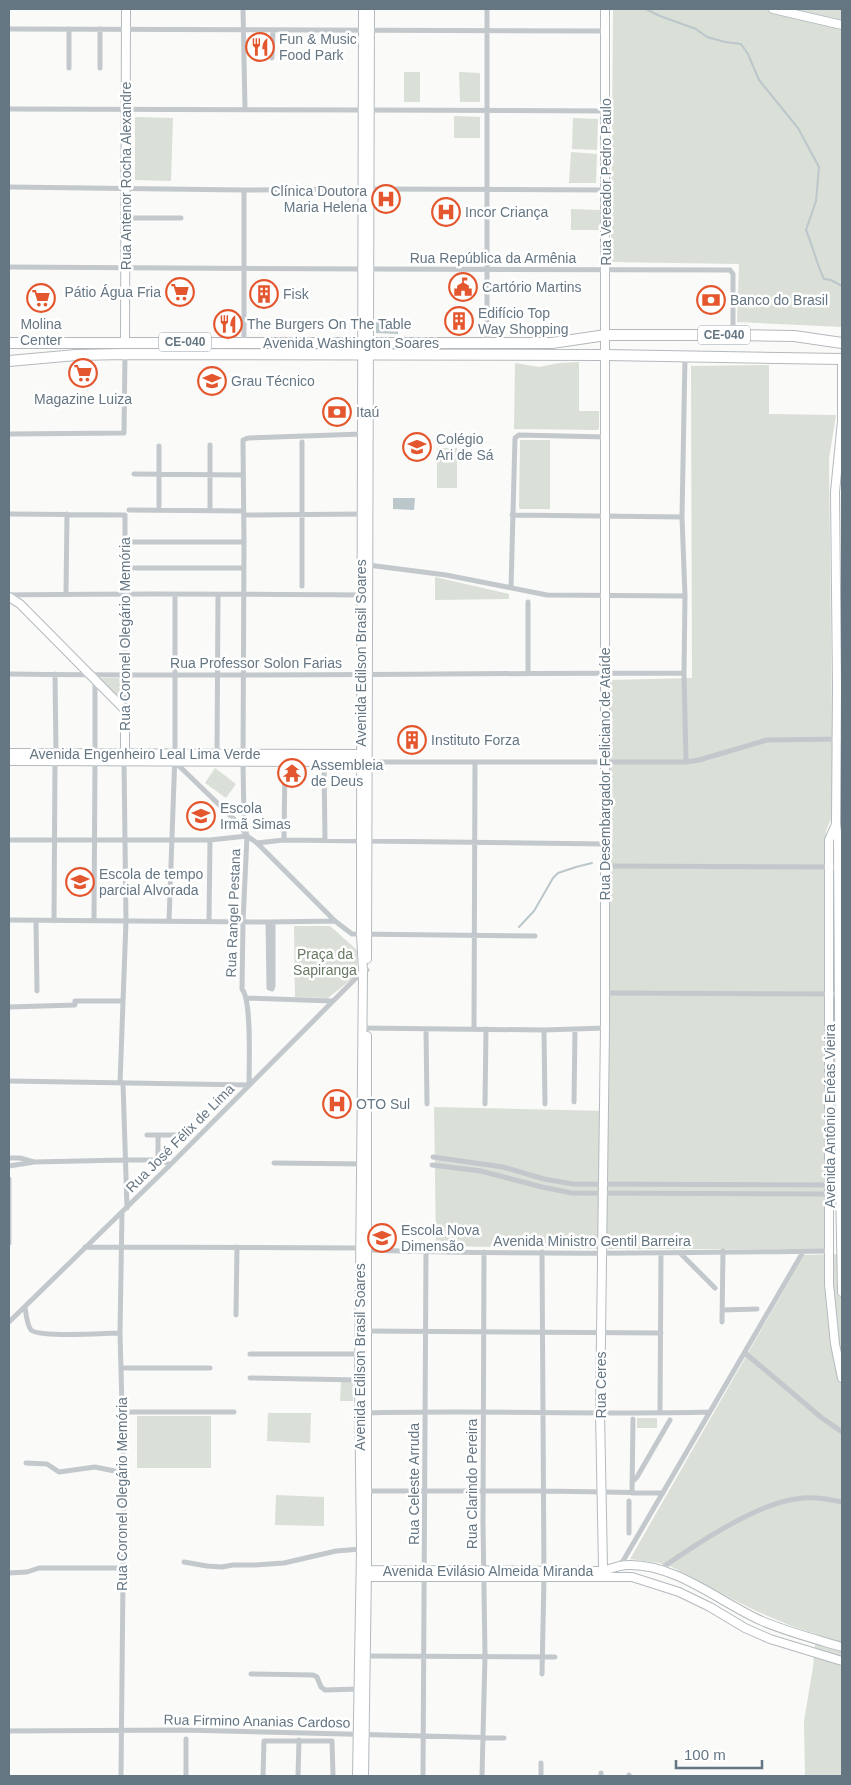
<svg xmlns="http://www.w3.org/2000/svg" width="851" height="1785" viewBox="0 0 851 1785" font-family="Arial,sans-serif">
  <rect width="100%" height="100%" fill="#fafaf8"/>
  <!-- green -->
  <path fill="#dadfd7" d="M613,9h229l-1,318 -104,-5 2,-58 -128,-2z
    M404,72h16v30h-16z
    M459,72l21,1v29h-20z
    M454,116l26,1v21h-26z
    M135,117l38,1 -2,63 -36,-1z
    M573,118l25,1 -1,31 -25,-1z
    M571,152l26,2 -1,29h-27z
    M571,209l30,1v20h-30z
    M579,362v49h20v18l-2,1 -83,-1 1,-66 24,4 21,-4z
    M769,365v49l67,1 -7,44 4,355 -7,17 2,418h-221l-171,-3 -2,-139 174,4 1,-431 83,-2 -1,-312z
    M520,440h30v69h-30l-1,-1z
    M437,448h20v40h-20z
    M435,577l74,17v5l-74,1z
    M99,678h23v24l-24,-23z
    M215,768l21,16 -10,14 -21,-15z
    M294,926h36l27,24v25l-29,23 -33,-1z
    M842,1254v522h-37l-1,-55 9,-54 3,-33c-51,-15 -97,-42 -144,-67l-13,-4 -29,-4 174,-304z
    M341,1382h12v19h-13z
    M268,1413h43l-1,30 -43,-2z
    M137,1416h74v52h-74z
    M637,1418h20v10h-20z
    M276,1495l48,2v29l-49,-1z"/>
  <!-- water -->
  <path fill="#bbc7cb" d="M376,320h22v14l-22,-1z
    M393,498h22l-1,12 -21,-1z"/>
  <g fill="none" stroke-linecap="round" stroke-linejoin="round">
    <!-- stream -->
    <path stroke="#bbc7cb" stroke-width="2" d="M646,9l14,7 36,13 11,8 18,5 16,2 7,10 11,26 39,48 21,39 -3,34 -10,29c7,16 10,33 18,49l7,1 11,6
      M519,927l15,-16 19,-33 5,-5 18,-6 16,-4"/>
    <defs>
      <path id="secondary" d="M773,9l69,16
        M125,342l1,-333
        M842,359v62l-7,71 2,195 -1,137 2,16 2,344 2,108
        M9,597l11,7 105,106v48
        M9,753l352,1 2,3
        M9,761l355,1
        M836,824l-7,16v444l6,60 7,34
        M367,959l3,-950
        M362,1570l241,1c9,-3 17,-6 26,-6 47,-1 92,38 133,56 26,11 53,18 80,26
        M361,1577h271l47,15 31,15 35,21 25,11 72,22
        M601,1577l2,-10 -3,-154 5,-385v-1019
        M357,1776l4,-227 -2,-169 4,-409 -2,-36v-95l2,-831
        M364,1776l3,-206v-534"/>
      <path id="highway" d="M9,343h543l54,-8h127l61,1 48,7
        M9,361l67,-6 49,-1 481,1 236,4"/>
    </defs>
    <!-- secondary casing -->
    <use href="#secondary" stroke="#b3babf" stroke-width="10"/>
    <!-- highway casing -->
    <use href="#highway" stroke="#b4b9bd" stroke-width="12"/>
    <!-- street -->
    <path stroke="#c3c8cc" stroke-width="5" d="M243,9l2,100
      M9,29l596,2
      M69,29v39
      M100,29v39
      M272,58l1,-28
      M9,109l354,1
      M369,110l237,1
      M9,187l235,3 118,-1
      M369,189l237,1
      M244,190v152
      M126,218h55
      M9,267l353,2
      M370,269l360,1 3,4v61
      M487,343v-334
      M685,357l-3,160 3,79 -1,77 2,89
      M9,434l115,-1 1,-79
      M302,442v144
      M134,474l109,1
      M159,506v-60
      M210,507v-62
      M129,510l115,1
      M9,514l116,1v195
      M244,515l120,-1
      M512,515l170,2
      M132,542h112
      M368,565l78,10 101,20 138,1
      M132,568h112
      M511,588l4,-150 4,-3 87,2
      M66,594l1,-80
      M9,595c117,-2 235,-1 352,0
      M9,674c225,3 450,-1 675,-1
      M55,674l1,79
      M528,674v-72
      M95,754v-75
      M217,754l1,-159
      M174,761l65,63 8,12 10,7 78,78 17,13 183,2
      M324,762l1,78
      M368,762h318l13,-2 68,-20 75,-1
      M9,840h201l37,-4
      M284,840l1,-78
      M257,843l27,-3 321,4
      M605,866l233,1
      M9,920l259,2 67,-1
      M36,921l1,70
      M54,921l1,-160
      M94,921l1,-160
      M169,921l6,-168v-158
      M209,921l1,-81
      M268,922l1,66 3,1 1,-3v-64
      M604,993l237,1
      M247,998l85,3
      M9,1007l66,-2v-4h48
      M362,1028l182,2 61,-2
      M426,1029l1,75
      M474,1029l1,-266
      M544,1030l1,74
      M9,1081l240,4c0,-18 3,-85 -7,-96l1,-67 4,-86 -3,-13 -1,-61 1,-220 -1,-99v-3l5,-2 114,-4
      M120,1083l6,-162 -2,-160
      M123,1083l4,125
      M574,1102l1,-73
      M485,1104l1,-75
      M147,1135h31
      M433,1157l70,10 41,12 29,5 257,1
      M9,1158h11l14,4
      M158,1160v-25
      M274,1163l90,1
      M432,1165l49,6 61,16 30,6 258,1
      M9,1166l25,-4 90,-2h38l8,5
      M9,1179v64
      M85,1247l275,1 7,2c154,5 308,3 462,1
      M542,1252l2,325 -2,97
      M680,1253l35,35
      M25,1307c1,7 2,18 6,23 9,8 75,3 89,3
      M722,1310l35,-1
      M236,1315l1,-68
      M9,1322l161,-157 193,-194 4,-1
      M722,1322l1,-71
      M366,1331l295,2
      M745,1353l77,65 20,14
      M250,1354h110
      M121,1368h89
      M250,1378l109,2
      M122,1412h112
      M366,1413c114,-3 229,2 344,-1
      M660,1413l1,-160
      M26,1463l21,1 12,8 36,-5 29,6
      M632,1482l5,-5 33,-57
      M366,1491h178l119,2
      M632,1493l1,-74
      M629,1501v32
      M184,1562l23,4 15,1 11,-2h22l29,-2 52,-12 25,-2
      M659,1570c34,-24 96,-66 137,-71 16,-3 31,0 46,3
      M9,1573l18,-1 12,-4h84
      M609,1577l6,-10 8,-6 180,-309
      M366,1656l189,1
      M251,1674l62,1 4,2 4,10 4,3 34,-1
      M9,1731l173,-1 322,8
      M186,1739v37
      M629,1775v1
      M121,1776l3,-296 -4,-147 2,-121
      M263,1776l1,-35h68l1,35
      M298,1776l1,-36
      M423,1776l3,-524
      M482,1776l3,-120 -2,-134 1,-270
      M541,1776v-13
      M601,1776v-3"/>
    <!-- secondary -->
    <use href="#secondary" stroke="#fff" stroke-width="8"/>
    <!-- highway -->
    <use href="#highway" stroke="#fff" stroke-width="10"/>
  </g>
  <!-- icons -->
  <defs>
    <symbol id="restaurant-ring" viewBox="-11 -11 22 22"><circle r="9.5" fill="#fff" stroke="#e4572e" stroke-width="1.5"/><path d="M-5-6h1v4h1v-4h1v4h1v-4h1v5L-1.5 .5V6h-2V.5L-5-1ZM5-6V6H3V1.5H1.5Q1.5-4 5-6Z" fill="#e4572e"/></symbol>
    <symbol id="hospital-ring" viewBox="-11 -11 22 22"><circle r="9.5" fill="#fff" stroke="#e4572e" stroke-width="1.5"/><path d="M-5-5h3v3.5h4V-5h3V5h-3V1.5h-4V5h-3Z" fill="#e4572e"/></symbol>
    <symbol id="civic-ring" viewBox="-11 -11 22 22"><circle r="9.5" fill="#fff" stroke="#e4572e" stroke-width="1.5"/><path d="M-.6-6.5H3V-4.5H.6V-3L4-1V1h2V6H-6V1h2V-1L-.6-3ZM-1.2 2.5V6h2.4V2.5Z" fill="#e4572e"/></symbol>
    <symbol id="supermarket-ring" viewBox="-11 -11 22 22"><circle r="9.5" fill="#fff" stroke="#e4572e" stroke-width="1.5"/><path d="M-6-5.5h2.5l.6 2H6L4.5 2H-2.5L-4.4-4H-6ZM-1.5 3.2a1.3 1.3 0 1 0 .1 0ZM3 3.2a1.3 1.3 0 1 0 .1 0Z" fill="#e4572e"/></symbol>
    <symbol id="building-ring" viewBox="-11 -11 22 22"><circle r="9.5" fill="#fff" stroke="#e4572e" stroke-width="1.5"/><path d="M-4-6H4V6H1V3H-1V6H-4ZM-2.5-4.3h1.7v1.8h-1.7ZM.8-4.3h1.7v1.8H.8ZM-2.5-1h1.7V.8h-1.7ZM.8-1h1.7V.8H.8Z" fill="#e4572e"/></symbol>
    <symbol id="bank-ring" viewBox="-11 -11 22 22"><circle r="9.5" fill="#fff" stroke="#e4572e" stroke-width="1.5"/><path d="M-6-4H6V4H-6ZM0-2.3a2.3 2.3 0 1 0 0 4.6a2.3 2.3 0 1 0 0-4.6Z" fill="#e4572e"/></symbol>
    <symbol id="university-ring" viewBox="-11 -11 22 22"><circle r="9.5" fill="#fff" stroke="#e4572e" stroke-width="1.5"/><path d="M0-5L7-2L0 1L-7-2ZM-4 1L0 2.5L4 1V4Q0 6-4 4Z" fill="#e4572e"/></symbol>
    <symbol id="school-ring" viewBox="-11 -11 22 22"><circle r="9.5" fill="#fff" stroke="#e4572e" stroke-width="1.5"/><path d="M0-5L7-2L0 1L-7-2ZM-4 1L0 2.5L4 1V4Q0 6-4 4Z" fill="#e4572e"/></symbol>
    <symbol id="temple-ring" viewBox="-11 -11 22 22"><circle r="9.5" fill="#fff" stroke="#e4572e" stroke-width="1.5"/><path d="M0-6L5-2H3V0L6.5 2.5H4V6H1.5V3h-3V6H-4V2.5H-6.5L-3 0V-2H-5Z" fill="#e4572e"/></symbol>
  </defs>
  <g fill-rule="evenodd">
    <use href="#restaurant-ring" x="244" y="31" width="32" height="32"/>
    <use href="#hospital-ring" x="370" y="183" width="32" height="32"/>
    <use href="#hospital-ring" x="430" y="196" width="32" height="32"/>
    <use href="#civic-ring" x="447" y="271" width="32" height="32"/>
    <use href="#supermarket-ring" x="164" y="276" width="32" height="32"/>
    <use href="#building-ring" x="248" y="278" width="32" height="32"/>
    <use href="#supermarket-ring" x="25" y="282" width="32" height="32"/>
    <use href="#bank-ring" x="695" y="284" width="32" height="32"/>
    <use href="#building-ring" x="443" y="305" width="32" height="32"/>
    <use href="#restaurant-ring" x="212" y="308" width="32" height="32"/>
    <use href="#supermarket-ring" x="67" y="357" width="32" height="32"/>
    <use href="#university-ring" x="196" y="365" width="32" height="32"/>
    <use href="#bank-ring" x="321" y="396" width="32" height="32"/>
    <use href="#school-ring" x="401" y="431" width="32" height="32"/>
    <use href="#building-ring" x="396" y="724" width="32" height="32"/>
    <use href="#temple-ring" x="276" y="757" width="32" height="32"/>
    <use href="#school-ring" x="185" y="800" width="32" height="32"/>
    <use href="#school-ring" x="64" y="866" width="32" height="32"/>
    <use href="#hospital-ring" x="321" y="1088" width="32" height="32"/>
    <use href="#school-ring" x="366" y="1222" width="32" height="32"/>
  </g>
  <g text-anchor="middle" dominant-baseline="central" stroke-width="5" stroke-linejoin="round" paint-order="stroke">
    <!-- shield labels -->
    <g fill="#fff" stroke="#939fa8" stroke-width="1">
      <rect x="698" y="325.5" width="52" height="19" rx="4"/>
      <rect x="159" y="332.5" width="52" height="19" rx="4"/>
    </g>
    <g font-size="12" font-weight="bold" fill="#657683">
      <text x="724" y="335">CE-040</text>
      <text x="185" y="342">CE-040</text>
    </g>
    <!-- poi labels -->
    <g font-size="14" fill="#657683" stroke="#fff" text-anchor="start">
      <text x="279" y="39">Fun &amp; Music<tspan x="279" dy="16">Food Park</tspan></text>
      <text x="367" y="191" text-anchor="end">Clínica Doutora<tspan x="367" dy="16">Maria Helena</tspan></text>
      <text x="465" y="212">Incor Criança</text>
      <text x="482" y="287">Cartório Martins</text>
      <text x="161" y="292" text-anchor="end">Pátio Água Fria</text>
      <text x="283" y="294">Fisk</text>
      <text x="730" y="300">Banco do Brasil</text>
      <text x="478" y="313">Edifício Top<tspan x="478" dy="16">Way Shopping</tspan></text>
      <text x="41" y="324" text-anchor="middle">Molina<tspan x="41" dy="16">Center</tspan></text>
      <text x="247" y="324">The Burgers On The Table</text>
      <text x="231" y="381">Grau Técnico</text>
      <text x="83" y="399" text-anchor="middle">Magazine Luiza</text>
      <text x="356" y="412">Itaú</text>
      <text x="436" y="439">Colégio<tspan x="436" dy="16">Ari de Sá</tspan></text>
      <text x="431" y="740">Instituto Forza</text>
      <text x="311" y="765">Assembleia<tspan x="311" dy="16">de Deus</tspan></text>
      <text x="220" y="808">Escola<tspan x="220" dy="16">Irmã Simas</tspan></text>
      <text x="99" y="874">Escola de tempo<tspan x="99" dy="16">parcial Alvorada</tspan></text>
      <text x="356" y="1104">OTO Sul</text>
      <text x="401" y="1230">Escola Nova<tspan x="401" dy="16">Dimensão</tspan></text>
    </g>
    <!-- street labels -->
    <g font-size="14" fill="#657683" stroke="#fff">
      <text transform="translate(126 176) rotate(-90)">Rua Antenor Rocha Alexandre</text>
      <text transform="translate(606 182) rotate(-90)">Rua Vereador Pedro Paulo</text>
      <text x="493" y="258">Rua República da Armênia</text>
      <text x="351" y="343">Avenida Washington Soares</text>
      <text transform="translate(125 634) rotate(-90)">Rua Coronel Olegário Memória</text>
      <text transform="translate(361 653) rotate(-90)">Avenida Edilson Brasil Soares</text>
      <text x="256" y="663">Rua Professor Solon Farias</text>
      <text x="145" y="754">Avenida Engenheiro Leal Lima Verde</text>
      <text transform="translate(605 774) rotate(-90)">Rua Desembargador Feliciano de Ataíde</text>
      <text transform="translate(233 913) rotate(-88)">Rua Rangel Pestana</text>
      <text transform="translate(830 1116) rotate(-90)">Avenida Antônio Enéas Vieira</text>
      <text transform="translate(180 1138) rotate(-45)">Rua José Félix de Lima</text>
      <text x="592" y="1241">Avenida Ministro Gentil Barreira</text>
      <text transform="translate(360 1357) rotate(-90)">Avenida Edilson Brasil Soares</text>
      <text transform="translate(601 1385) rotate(-90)">Rua Ceres</text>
      <text transform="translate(414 1484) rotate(-90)">Rua Celeste Arruda</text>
      <text transform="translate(472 1484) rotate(-90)">Rua Clarindo Pereira</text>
      <text transform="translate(122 1494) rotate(-90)">Rua Coronel Olegário Memória</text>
      <text x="488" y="1571">Avenida Evilásio Almeida Miranda</text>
      <text transform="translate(257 1721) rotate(1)">Rua Firmino Ananias Cardoso</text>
    </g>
    <!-- park labels -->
    <g font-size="14" fill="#687a64" stroke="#fff">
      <text x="325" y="954">Praça da<tspan x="325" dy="16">Sapiranga</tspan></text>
    </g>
  </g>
  <!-- border -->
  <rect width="851" height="1785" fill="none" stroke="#657683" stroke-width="20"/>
  <!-- scale -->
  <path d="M676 1760v8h86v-8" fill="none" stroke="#657683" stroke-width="2.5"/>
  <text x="684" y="1760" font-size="15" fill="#657683" stroke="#ffffff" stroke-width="4" paint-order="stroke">100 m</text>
</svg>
